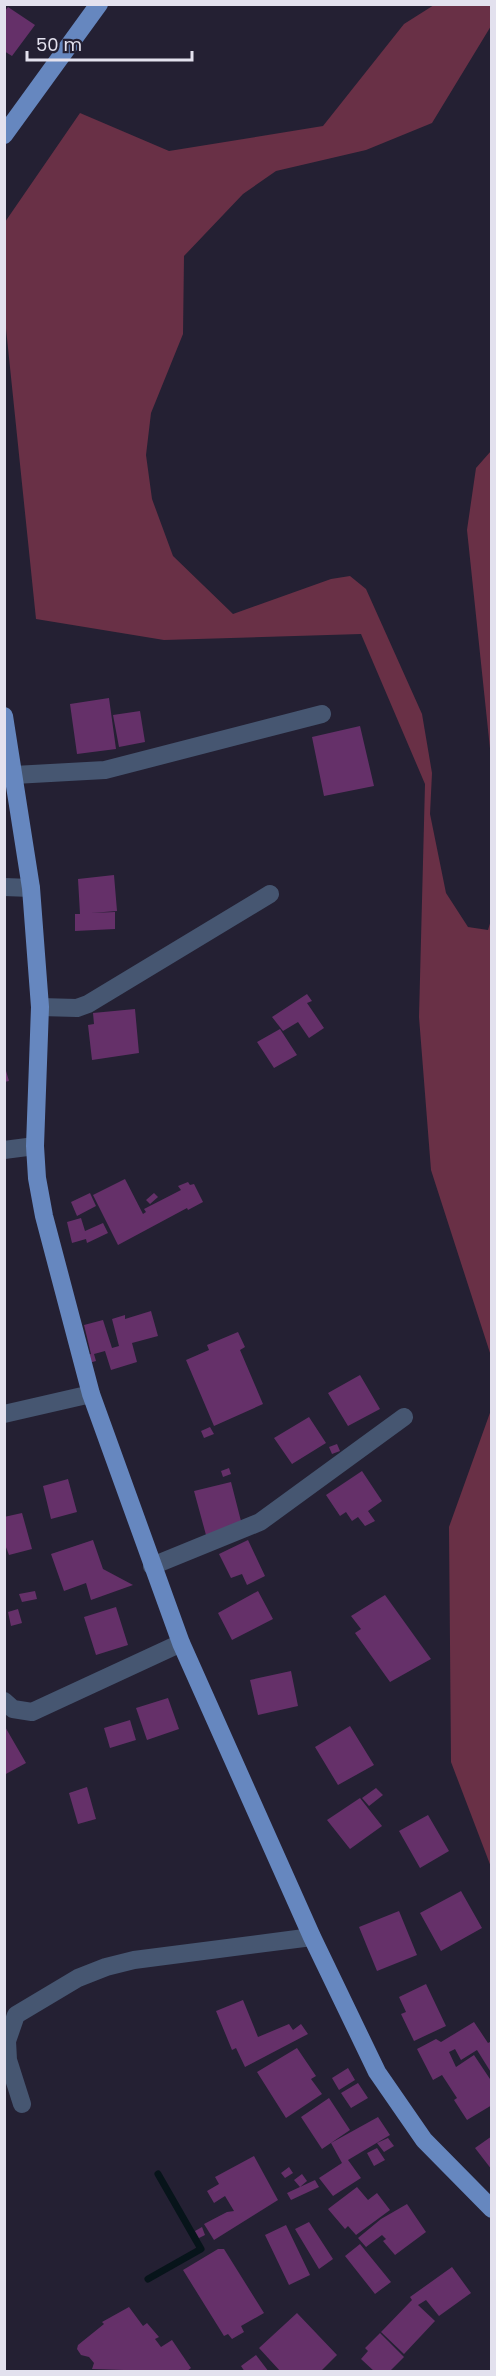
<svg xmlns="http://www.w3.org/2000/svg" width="496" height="2376" viewBox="0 0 496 2376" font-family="Poppins,sans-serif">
  <rect width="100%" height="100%" fill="#242033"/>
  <!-- green -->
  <path fill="#693046" d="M434,5h57v21l-59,97 -66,27 -90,21 -33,23 -59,62 -1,78 -32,79 -5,42 6,44 21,57 60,58 98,-35 19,-3 16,13 56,125 10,59 -2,41 16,79 22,34 20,3 3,-10v436l-60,-186 -12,-153 6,-233 -64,-150 -197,6 -128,-21 -31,-300v-97l75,-109 89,38 154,-25 81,-102z
    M491,451v307l-24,-228 9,-62z
    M491,1410h1l-1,457 -40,-105 -2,-235z"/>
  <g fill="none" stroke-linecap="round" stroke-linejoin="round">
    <!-- stream -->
    <path stroke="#07141a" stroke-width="7" d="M148,2279l53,-30 -43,-75"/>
  </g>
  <!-- building -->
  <path fill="#653069" d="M8,7l27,18 -23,31 -8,-5v-39z
    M109,698l7,51 -39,5 -7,-50z
    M140,711l5,31 -26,5 -6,-32z
    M360,726l14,60 -50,10 -12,-59z
    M114,875l3,36 -26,2 24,-1v17l-40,2v-17h5l-2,-35z
    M307,994l5,7 -5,2 17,25 -15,10 -11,-16 -15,9 -11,-14z
    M135,1009l4,44 -47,7 -4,-35 6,-1 -1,-11z
    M280,1029l17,26 -23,13 -17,-26z
    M4,1064l5,17 -5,1z
    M125,1179l18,35 3,-2 -2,-3 37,-19 -3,-4 10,-4 2,3 4,-1 9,18 -15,8 -1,-2 -69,37 -25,-50z
    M90,1193l6,13 -19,10 -6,-14z
    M154,1193l4,4 -8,7 -4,-4z
    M81,1218l4,13 18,-8 5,10 -21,10 -1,-4 -14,4 -5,-21z
    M151,1311l7,25 -26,7 5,19 -26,8 -6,-19 -11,3 2,7 -7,2 -2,-8 4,-1 -7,-29 19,-5 9,28 7,-2 -7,-27 13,-4v4z
    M238,1332l7,15 -5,3 23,54 -49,22 -28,-66 23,-10 -2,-5z
    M360,1375l20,34 -32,17 -20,-33z
    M309,1417l17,26 -34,21 -18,-26z
    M210,1427l4,7 -10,4 -3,-7z
    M337,1444l3,7 -8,3 -3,-7z
    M229,1468l2,6 -8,3 -2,-6z
    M362,1471l20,30 -14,10 7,10 -10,5 -7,-9 -6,4 -6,-9 -6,4 -14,-21z
    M68,1479l9,33 -26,7 -8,-33z
    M231,1482l11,43 -36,10 -12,-44z
    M22,1513l10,36 -23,6 -5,-13v-25z
    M93,1540l10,29 30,16 -42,15 -5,-17 -22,8 -13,-37z
    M248,1540l17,36 -18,9 -5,-11 -11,4 -12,-24z
    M35,1591l2,8 -15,3 -3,-8z
    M258,1591l15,28 -41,21 -14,-27z
    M385,1595l46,64 -41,23 -35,-49 6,-4 -10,-13z
    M116,1607l12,38 -32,10 -12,-38z
    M18,1609l4,14 -11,3 -3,-14z
    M291,1671l7,35 -40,9 -8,-35z
    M168,1698l11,31 -32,11 -11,-32z
    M130,1720l6,20 -26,8 -6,-20z
    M4,1725l22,38 -22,12z
    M350,1726l24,39 -36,20 -23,-38z
    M87,1787l9,32 -18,5 -9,-31z
    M376,1788l7,7 -14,11 -7,-8z
    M360,1798l22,28 -32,23 -23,-29z
    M428,1815l21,36 -29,17 -21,-37z
    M461,1891l21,37 -41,23 -21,-38z
    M399,1911l18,44 -40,16 -18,-44z
    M426,1984l20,42 -32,15 -13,-27 5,-2 -7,-15z
    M243,2000l15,37 31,-13 4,6 8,-6 7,10 -63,33 -9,-19 -4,2 -16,-39z
    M474,2022l14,21 4,-2v33l-15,-24 -16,10 -6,-11 -6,3 7,15 18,-12 18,27v23l-25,15 -13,-20 3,-2 -15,-23 -9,5 -16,-31 19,-10 5,3z
    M297,2048l19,28 -5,3 11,15 -36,24 -29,-46z
    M348,2068l7,12 -16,10 -7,-12z
    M358,2083l10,15 -17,10 -10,-15z
    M329,2098l21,32 -28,19 -21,-32z
    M378,2117l12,18 -42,25 13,18 -28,18 -14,-18 23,-15 -11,-20z
    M492,2136v34l-17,-22z
    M388,2138l6,8 -10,6 -7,-9z
    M377,2148l8,12 -11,6 -7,-13z
    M254,2156l24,44 -64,40 -10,-16 23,-12 7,-1 -9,-15 -11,7 -7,-12 12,-7 -4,-7z
    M289,2167l4,6 -8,5 -4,-5z
    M302,2174l5,7 -7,6 -6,-7z
    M315,2180l4,7 -28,13 -4,-7z
    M357,2187l11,13 9,-7 13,17 -34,25 -8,-9 -3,3 -17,-20z
    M407,2204l19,28 -31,23 -12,-14 3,-2 -4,-4 -16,12 -8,-9 23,-19z
    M309,2222l24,37 -14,10 -24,-40z
    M286,2225l24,50 -21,10 -24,-50z
    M202,2227l3,8 -6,3 -4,-7z
    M360,2244l31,38 -16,12 -30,-38z
    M218,2249h6l40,64 -23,13 3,6 -12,7 -4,-5 -4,2 -41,-66z
    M452,2267l19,26 -32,23 -13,-16 -8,5 17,16 -31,33 -23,-22 31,-32 -2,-3z
    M129,2307l14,19 4,-3 12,14 -4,2 6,8 11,-7 19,28 -5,4 -94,-3 2,-6 -5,-6 -8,-2 -4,-6 1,-4 26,-21 -2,-2z
    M297,2313l40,42 -17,17h-39l-22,-24z
    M380,2333l24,24 -15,15h-14l-14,-13 7,-8 -3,-3z
    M256,2355l13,17h-24l-4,-6z"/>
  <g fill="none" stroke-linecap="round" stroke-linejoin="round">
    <!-- minor -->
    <path stroke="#465671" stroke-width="18" d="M14,775l91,-5 217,-56
      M4,887l27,1
      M40,1007l37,1 11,-4 182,-110
      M4,1150l31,-4
      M4,1414l87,-20
      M152,1566l108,-44 144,-105
      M4,1701l9,8 19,3 149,-69
      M22,2104l-14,-44 -1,-19 9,-26 62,-37 28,-11 28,-7 178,-23"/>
    <!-- major -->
    <path stroke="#6687bf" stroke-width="18" d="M4,135l95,-131
      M4,716l27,172 9,119 -5,139 2,32 7,38 47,178 90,249 131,294 65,135 47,68 68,69"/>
  </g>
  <!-- border -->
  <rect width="496" height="2376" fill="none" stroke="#e3e1ee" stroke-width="12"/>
  <!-- scale -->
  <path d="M27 51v9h165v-9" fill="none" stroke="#e3e1ee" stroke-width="3"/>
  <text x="36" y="51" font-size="18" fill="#e3e1ee" stroke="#242033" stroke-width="4.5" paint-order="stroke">50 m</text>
</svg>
